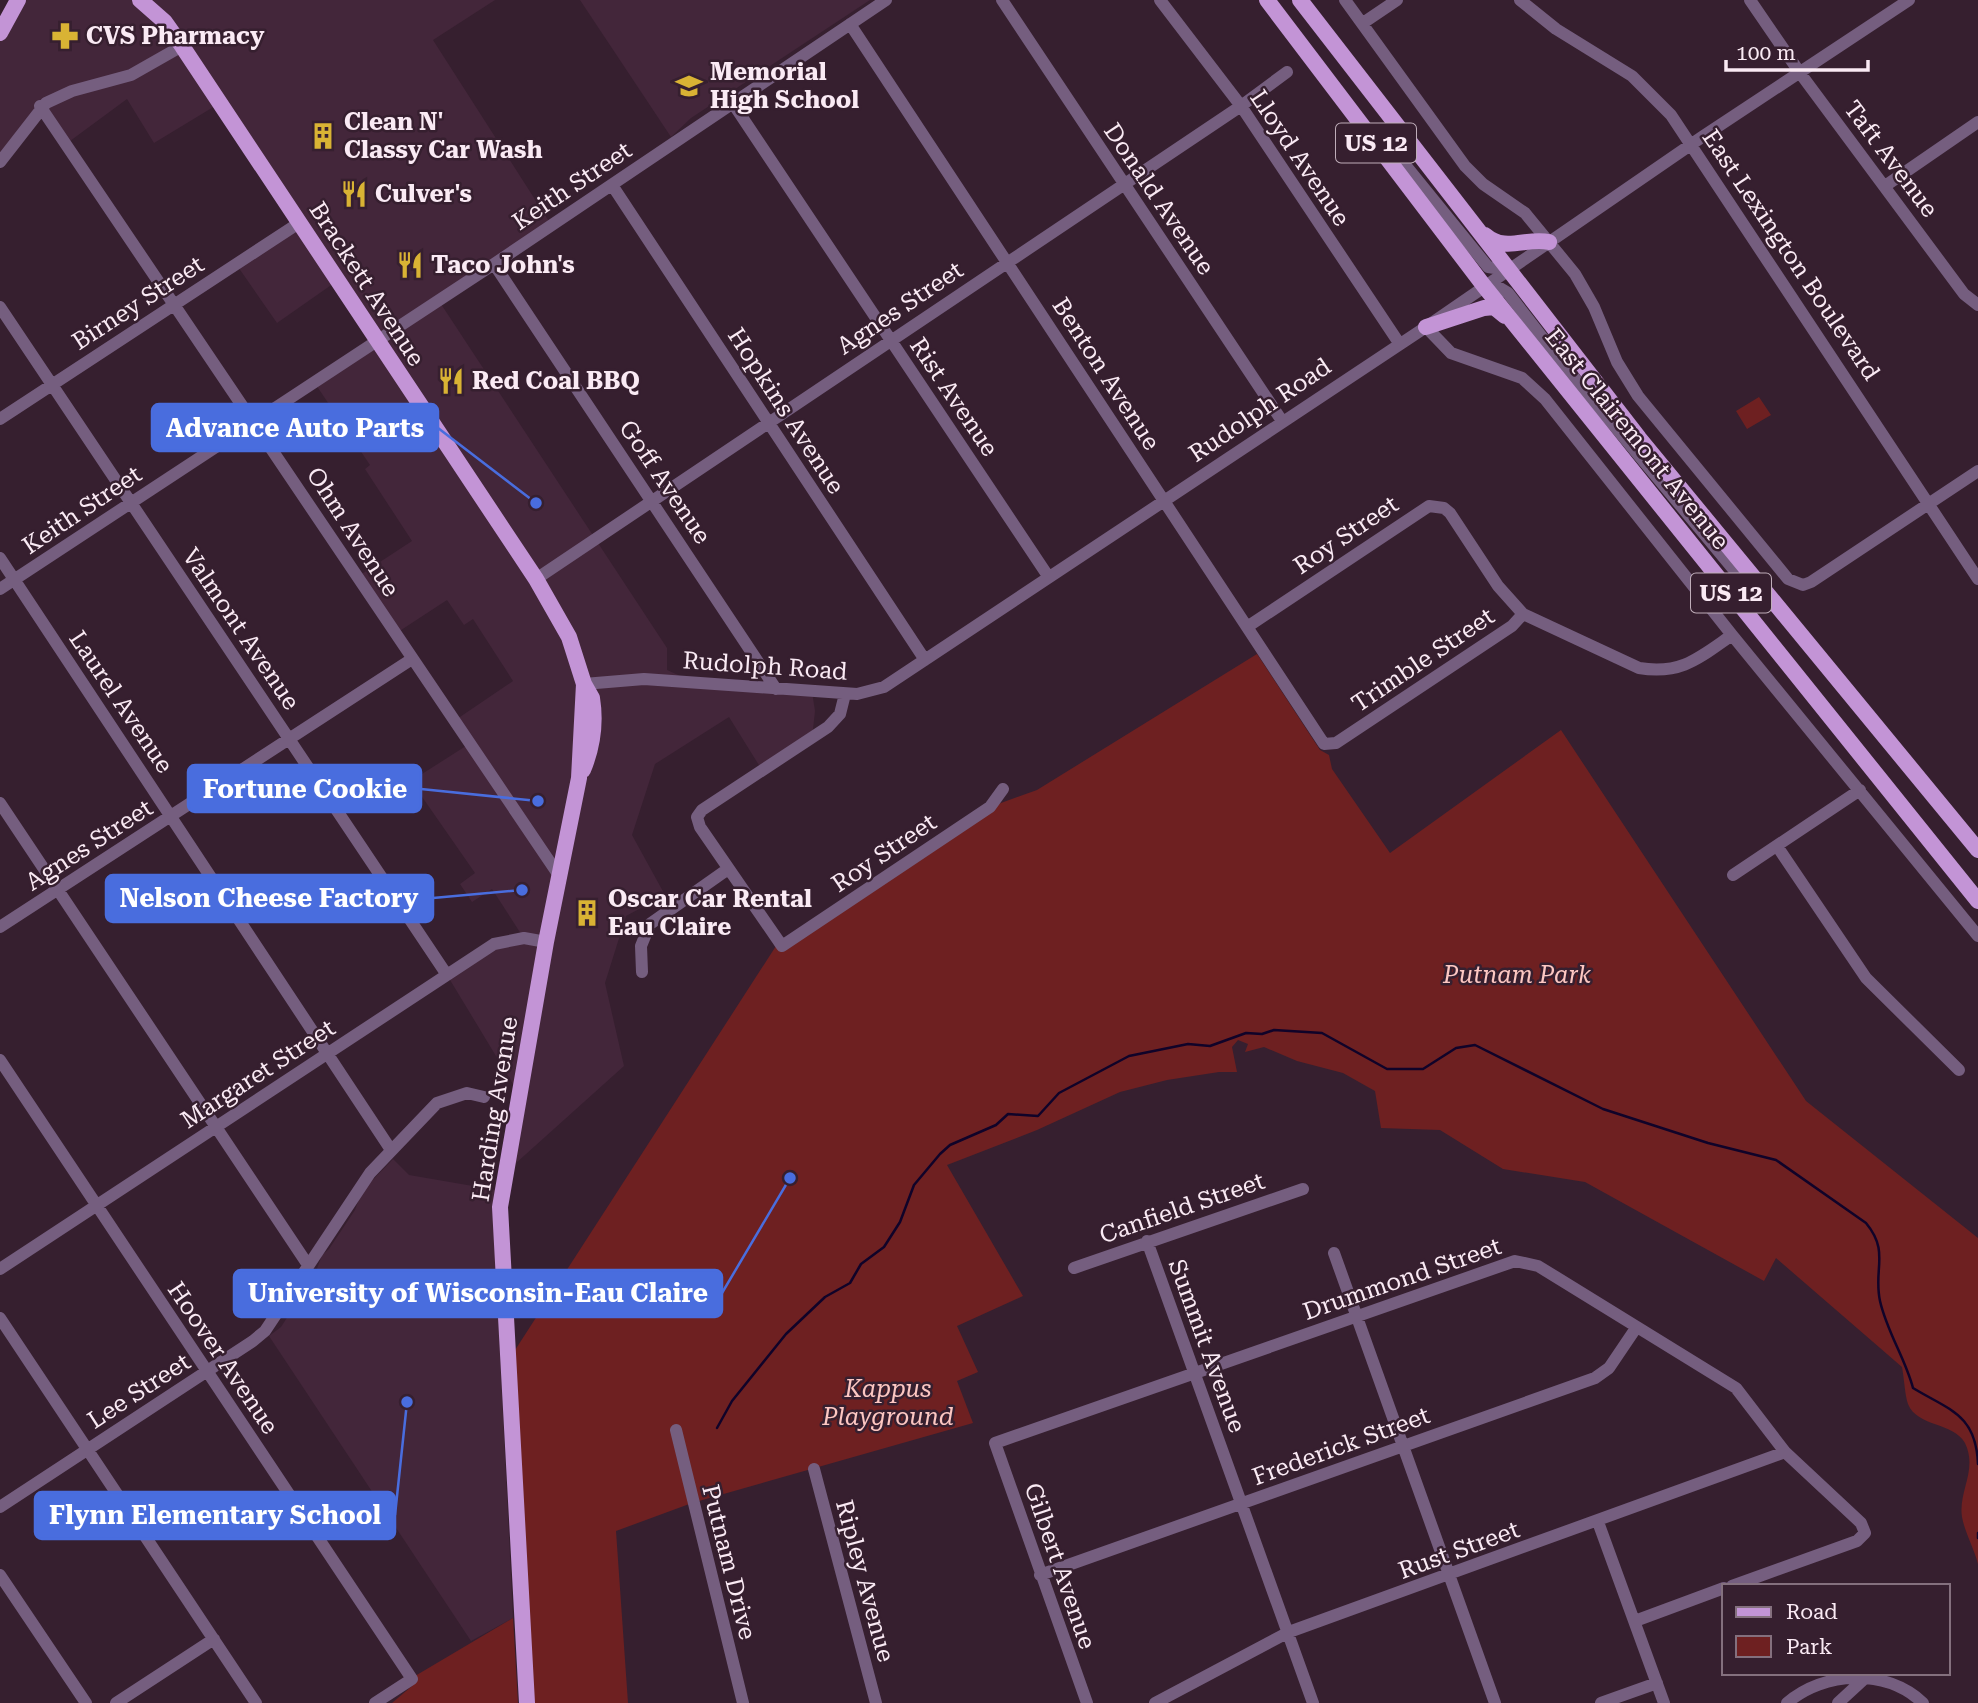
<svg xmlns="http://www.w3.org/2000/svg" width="1978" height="1703" viewBox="0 0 1978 1703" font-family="'Roboto Serif',serif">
  <rect width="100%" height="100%" fill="#361f2f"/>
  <!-- built -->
  <path fill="#43263a" d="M18,0h477l-62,40 119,186 -113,75 228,347v22l29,13 116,9 3,19 -3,27 -50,32 -33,-53 -74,47 -23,71 33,60 -39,21 -21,67 19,83 -118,106 13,-78 -72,-119 47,-31 29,-7 -31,-48 -20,13 -12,-18 15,-11 -64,-92 58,-37 -15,-23 59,-40 -40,-62 -9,6 -17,-25 -52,34 -38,-57 55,-36 -47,-72 5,-4 -56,-83 62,-41 -39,-60 -60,42 -41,-59 63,-41 -79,-120 -66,40 -27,-44 -61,45 -25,-37 -41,55v-130z
    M580,0h290l-179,118 -20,19z
    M393,1159l16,16 87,15 -2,42 19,386 -42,23 -202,-305 12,-9 34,-53 7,-19 7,-6 26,-39 7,-19z"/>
  <!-- green -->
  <path fill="#6e2021" d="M1759,397l12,18 -24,14 -11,-18z
    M1257,654l63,96 9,5 3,14 58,84 171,-123 245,371 172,137v326c-4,-16 -13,-31 -16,-47 -4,-26 16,-47 3,-74 -12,-21 -48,-16 -57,-39 -3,-8 -4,-27 -6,-37l-126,-109 -12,23 -179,-99 -82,-13 -63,-39 -59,-2 -6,-37 -32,-18 -46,-12 -33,-14 -19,5 3,-8 -10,-4 -6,7 5,25h-18l-52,8 -47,12 -83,38 -90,35 76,131 -66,30 21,46 -21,9 16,42 -281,80 -76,28 12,172h-101l-19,-342 268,-415 214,-139 47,-17z
    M513,1618l5,85h-126l20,-17 3,-10z"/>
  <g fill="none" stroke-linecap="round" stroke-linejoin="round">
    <!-- stream -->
    <path stroke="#100329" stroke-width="2.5" d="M717,1428l15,-27 54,-67 39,-37 25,-14 11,-19 23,-17 16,-25 14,-37 26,-31 10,-9 46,-20 12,-11 30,2 21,-23 70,-37 59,-12 22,2 36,-13 16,1 12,-4 48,3 65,36h36l33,-21 19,-3 128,64 105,34 68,17 90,63c24,29 7,46 14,78 7,31 25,57 33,87 36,22 63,26 65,76
      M1978,1533v5"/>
    <!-- minor -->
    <path stroke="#755e7f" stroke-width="12" d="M1002,0l280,421
      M1160,0l81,106 158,237
      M1345,0l120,166 18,18 42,29 50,61 19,33 23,55 21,34 150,183 15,6 8,-3 167,-111
      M1520,0l36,29 76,47 39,39 307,464
      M1750,0l50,73 164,221 14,11
      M1363,23l34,-23
      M850,24l474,720 12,-1 176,-117 11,-12 116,54c42,7 60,-10 93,-33
      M732,102l316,474
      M40,106l520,771
      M1380,140l22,21 86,106 20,3
      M0,162l46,-59 26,-12 59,-16 51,-29
      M612,185l313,475
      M1885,186l93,-64
      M494,264l282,425
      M1484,286l14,1 10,6 54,70 177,213 25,20
      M0,307l447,668
      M1426,327l25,26 71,25 23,21 187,236 246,301
      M0,419l299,-196
      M0,558l391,592
      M536,579l705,-473 46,-34
      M0,589l494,-325 392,-264
      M1247,627l182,-121 15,2 6,5 48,73 25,28
      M584,684l60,-5 213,15 27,-7 542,-360 276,-190 207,-137
      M845,694l-5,20 -12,13 -126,83 -5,7 3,10 82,119 208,-139 13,-18
      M0,803l308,462
      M1777,846l89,132 93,92
      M1733,875l127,-85
      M0,927l412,-268
      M642,972l-1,-26 9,-22 78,-55
      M0,1060l412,619 -37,24
      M1147,1241l166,462
      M1334,1253l161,450
      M1074,1268l229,-79
      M0,1269l494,-325 30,-6 22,4
      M0,1318l256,385
      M676,1430l67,273
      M814,1469l62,234
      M0,1507l253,-166 12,-10 105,-158 67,-70 30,-10 17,4
      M1598,1522l66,181
      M0,1575l86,128
      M1040,1575l555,-197 14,-10 27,-40
      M1635,1621l89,-33
      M116,1703l98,-64
      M1087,1703l-92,-260 520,-182 23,5 198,122 49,64 76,71 4,10 -8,8 -125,45
      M1155,1703l134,-71 496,-180
      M1601,1703l56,-20
      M1787,1703c37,-32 99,-35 136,0
      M1838,1703l26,-24"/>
    <!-- major -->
    <path stroke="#c394d6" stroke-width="16" d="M140,0l25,22 17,24 354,533 33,58 15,47 8,14c4,25 1,48 -9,72
      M1267,0l217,286 494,615
      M1300,0l339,438 339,412
      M0,33l18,-33
      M1485,235c21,18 40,2 64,7
      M1426,327l58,-19 10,-1 11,9
      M527,1703l-27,-496 46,-265 33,-164 5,-94"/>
  </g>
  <!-- icons -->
  <defs>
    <symbol id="pharmacy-bare" viewBox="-9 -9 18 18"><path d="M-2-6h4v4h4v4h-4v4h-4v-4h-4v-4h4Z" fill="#d9b334" stroke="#361f2f" stroke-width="2.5" paint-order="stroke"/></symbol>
    <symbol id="school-bare" viewBox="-9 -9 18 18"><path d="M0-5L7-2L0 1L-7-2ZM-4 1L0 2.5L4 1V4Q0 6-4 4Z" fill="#d9b334" stroke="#361f2f" stroke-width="2.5" paint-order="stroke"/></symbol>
    <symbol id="building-bare" viewBox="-9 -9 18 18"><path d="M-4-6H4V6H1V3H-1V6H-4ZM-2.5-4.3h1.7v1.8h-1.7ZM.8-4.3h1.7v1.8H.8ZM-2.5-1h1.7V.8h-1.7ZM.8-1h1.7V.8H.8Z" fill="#d9b334" stroke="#361f2f" stroke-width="2.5" paint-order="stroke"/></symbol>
    <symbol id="restaurant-bare" viewBox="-9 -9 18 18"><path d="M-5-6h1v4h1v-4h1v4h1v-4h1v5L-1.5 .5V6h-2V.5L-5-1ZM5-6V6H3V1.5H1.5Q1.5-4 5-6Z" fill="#d9b334" stroke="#361f2f" stroke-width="2.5" paint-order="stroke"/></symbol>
  </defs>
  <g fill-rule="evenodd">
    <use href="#pharmacy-bare" x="46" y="17" width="38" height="38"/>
    <use href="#school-bare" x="670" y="67" width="38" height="38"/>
    <use href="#building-bare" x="304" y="117" width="38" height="38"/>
    <use href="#restaurant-bare" x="335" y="175" width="38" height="38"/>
    <use href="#restaurant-bare" x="391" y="246" width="38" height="38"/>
    <use href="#restaurant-bare" x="432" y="362" width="38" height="38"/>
    <use href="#building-bare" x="568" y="894" width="38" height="38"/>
  </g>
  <g text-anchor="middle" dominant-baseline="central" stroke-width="5" stroke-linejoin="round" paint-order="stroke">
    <!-- shield labels -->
    <g fill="#361f2f" stroke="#bfadb9" stroke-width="2">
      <rect x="1336" y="123.5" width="80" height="39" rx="5"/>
      <rect x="1691" y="573.5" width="80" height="39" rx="5"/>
    </g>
    <g font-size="23" font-weight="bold" fill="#faeaf4">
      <text x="1376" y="143">US 12</text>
      <text x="1731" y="593">US 12</text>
    </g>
    <!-- poi labels -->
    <g font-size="24" font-weight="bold" fill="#faeaf4" stroke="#361f2f" text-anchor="start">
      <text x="86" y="36">CVS Pharmacy</text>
      <text x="710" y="72">Memorial<tspan x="710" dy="28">High School</tspan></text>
      <text x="344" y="122">Clean N'<tspan x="344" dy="28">Classy Car Wash</tspan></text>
      <text x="375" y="194">Culver's</text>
      <text x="431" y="265">Taco John's</text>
      <text x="472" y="381">Red Coal BBQ</text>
      <text x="608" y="899">Oscar Car Rental<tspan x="608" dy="28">Eau Claire</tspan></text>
    </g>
    <!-- street labels -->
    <g font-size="24" fill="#faeaf4" stroke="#361f2f">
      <text transform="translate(1300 158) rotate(56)">Lloyd Avenue</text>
      <text transform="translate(1891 159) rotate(53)">Taft Avenue</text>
      <text transform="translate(572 186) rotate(-34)">Keith Street</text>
      <text transform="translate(1159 199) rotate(56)">Donald Avenue</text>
      <text transform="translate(1791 255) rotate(56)">East Lexington Boulevard</text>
      <text transform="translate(367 284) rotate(57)">Brackett Avenue</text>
      <text transform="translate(138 303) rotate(-33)">Birney Street</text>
      <text transform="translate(900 308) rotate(-34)">Agnes Street</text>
      <text transform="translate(1106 374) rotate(57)">Benton Avenue</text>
      <text transform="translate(954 397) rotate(56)">Rist Avenue</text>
      <text transform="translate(1260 410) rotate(-34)">Rudolph Road</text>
      <text transform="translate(786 411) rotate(57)">Hopkins Avenue</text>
      <text transform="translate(1637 439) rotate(51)">East Clairemont Avenue</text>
      <text transform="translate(665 482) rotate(56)">Goff Avenue</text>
      <text transform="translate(82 510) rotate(-34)">Keith Street</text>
      <text transform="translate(353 532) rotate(57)">Ohm Avenue</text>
      <text transform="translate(1346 535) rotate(-34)">Roy Street</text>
      <text transform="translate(241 629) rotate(56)">Valmont Avenue</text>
      <text transform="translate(1423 660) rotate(-34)">Trimble Street</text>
      <text transform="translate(765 666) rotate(4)">Rudolph Road</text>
      <text transform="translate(121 702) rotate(56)">Laurel Avenue</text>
      <text transform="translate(89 845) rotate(-33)">Agnes Street</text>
      <text transform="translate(884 853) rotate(-34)">Roy Street</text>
      <text transform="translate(258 1074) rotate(-33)">Margaret Street</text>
      <text transform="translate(495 1109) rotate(-81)">Harding Avenue</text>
      <text transform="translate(1182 1208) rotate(-19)">Canfield Street</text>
      <text transform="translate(1402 1279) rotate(-19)">Drummond Street</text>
      <text transform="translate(1207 1346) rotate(70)">Summit Avenue</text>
      <text transform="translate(223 1358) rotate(56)">Hoover Avenue</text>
      <text transform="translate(139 1391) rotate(-33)">Lee Street</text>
      <text transform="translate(1341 1446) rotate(-20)">Frederick Street</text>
      <text transform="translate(1459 1550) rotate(-20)">Rust Street</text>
      <text transform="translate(729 1562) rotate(76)">Putnam Drive</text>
      <text transform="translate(1060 1566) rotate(71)">Gilbert Avenue</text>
      <text transform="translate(865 1581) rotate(75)">Ripley Avenue</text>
    </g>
    <!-- park labels -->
    <g font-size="24" font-style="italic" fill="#fdc7c2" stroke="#361f2f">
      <text x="1517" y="975">Putnam Park</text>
      <text x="888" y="1389">Kappus<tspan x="888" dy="28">Playground</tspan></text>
    </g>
  </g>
  <!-- callouts -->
  <path fill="none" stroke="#496dde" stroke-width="2.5" d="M536 503L438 428M538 801L421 789M522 890L433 898M790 1178L722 1293M407 1402L395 1515"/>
  <g fill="#496dde" stroke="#361f2f" stroke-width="2.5">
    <circle cx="536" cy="503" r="7"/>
    <circle cx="538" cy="801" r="7"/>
    <circle cx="522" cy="890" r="7"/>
    <circle cx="790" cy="1178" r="7"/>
    <circle cx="407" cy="1402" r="7"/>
  </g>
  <g fill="#496dde" stroke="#496dde" stroke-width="2.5">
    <rect x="152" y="404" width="286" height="47" rx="7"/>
    <rect x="188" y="765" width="233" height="47" rx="7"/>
    <rect x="106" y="875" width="327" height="47" rx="7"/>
    <rect x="234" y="1270" width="488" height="47" rx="7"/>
    <rect x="35" y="1492" width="360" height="47" rx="7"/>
  </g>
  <g font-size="26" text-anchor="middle" font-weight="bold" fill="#fff">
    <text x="295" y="437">Advance Auto Parts</text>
    <text x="305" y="798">Fortune Cookie</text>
    <text x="269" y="907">Nelson Cheese Factory</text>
    <text x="478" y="1302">University of Wisconsin-Eau Claire</text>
    <text x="215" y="1524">Flynn Elementary School</text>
  </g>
  <!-- legend -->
  <rect x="1722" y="1584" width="228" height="91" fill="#361f2f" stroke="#84707e" stroke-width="2"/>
  <rect x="1736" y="1607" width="35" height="10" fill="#c394d6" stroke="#84707e" stroke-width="2"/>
  <text x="1786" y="1619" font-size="21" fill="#faeaf4">Road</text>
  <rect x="1736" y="1636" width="35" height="21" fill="#6e2021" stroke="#84707e" stroke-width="2"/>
  <text x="1786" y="1654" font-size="21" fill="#faeaf4">Park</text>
  <!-- scale -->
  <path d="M1726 60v10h142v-10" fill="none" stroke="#faeaf4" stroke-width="3.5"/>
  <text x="1736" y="60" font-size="21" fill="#faeaf4" stroke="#361f2f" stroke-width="5" paint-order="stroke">100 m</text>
</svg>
